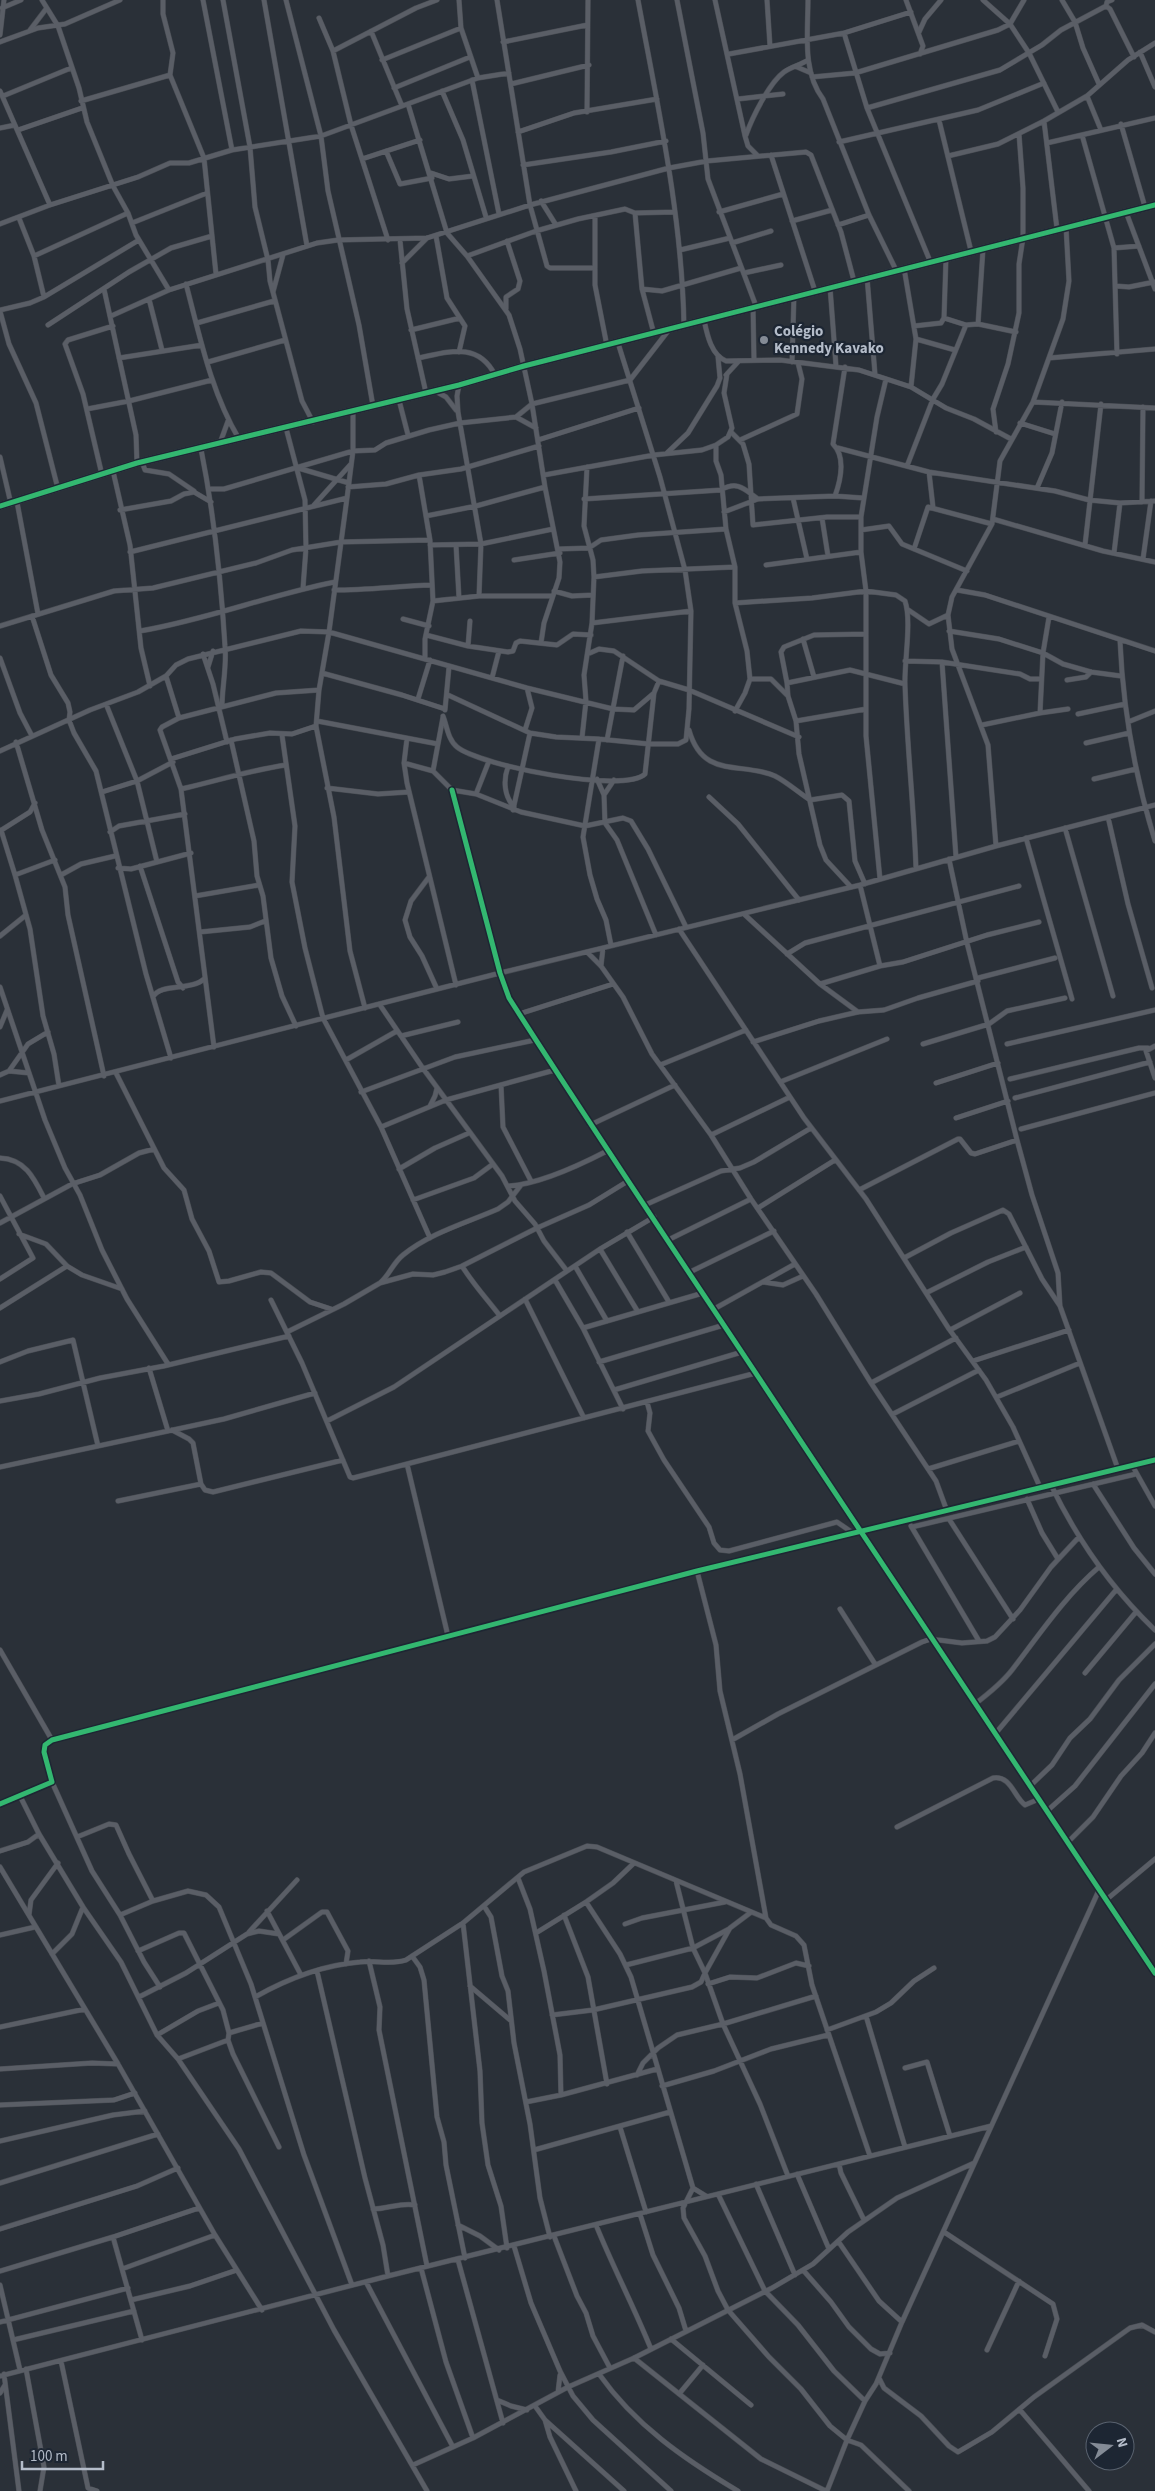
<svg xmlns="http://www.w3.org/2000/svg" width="1155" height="2491" viewBox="0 0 1155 2491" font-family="'Source Sans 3',sans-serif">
  <rect width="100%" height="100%" fill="#2a3038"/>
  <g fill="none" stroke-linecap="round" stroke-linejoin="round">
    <defs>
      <path id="street" d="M42,0l16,26 21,62 8,34 26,64 15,27 8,22 33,55
        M163,0v14l10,39 -3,22 34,83 12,116
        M203,0l29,150
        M223,0l27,147 5,60 13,53 2,21 32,120 11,21
        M264,0l43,246
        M286,0l35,136 7,55 31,134 14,81
        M459,0l2,28 17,50
        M497,0l33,205 17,61 3,2h45
        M638,0c20,108 44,215 46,326
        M677,0l26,133 5,46 48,127
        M715,0l30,136 3,10 10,10
        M767,0l3,46
        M808,0c0,33 -6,71 15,99l46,116 27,55
        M906,0l17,46 -3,8
        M983,0l27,24 19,29 29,59
        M1062,0l13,22 8,26 16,36
        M1106,6l1,-4 5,-2
        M2,8l19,-8
        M319,18l14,33 18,74 37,115
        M30,30l16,-21
        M371,31l31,75
        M919,32l6,-13 16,-19
        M844,33l23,75 63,153
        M0,35l4,-35
        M0,42l38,-14 27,-4 55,-24
        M503,42l84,-17
        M333,51l83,-43 21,-8
        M1140,52l15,35
        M729,54l115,-21 67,-21
        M382,60l79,-32
        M797,67l14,6
        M812,77l43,-4 143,-43 12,-6 14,-24
        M472,80l27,134
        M511,84l78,-19
        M394,88l76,-31
        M0,91l50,114
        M442,91l21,49 23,77
        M3,96l68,-28
        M1087,96l14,34
        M738,99l45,-5
        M81,101l89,-26
        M408,104l39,129 20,23 69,-25 42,-12 47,-10 10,4 40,-1
        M867,108l133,-38 42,-25 19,-15 45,-24 4,3 24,48
        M587,112l1,-112
        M939,120l32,131
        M1044,121l13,108
        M1121,124l24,83
        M0,128l15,-3
        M18,130l64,-22
        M518,132l56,-19 83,-14
        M746,135c6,-17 23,-52 38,-63 7,-5 16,-7 24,-12
        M1082,135l32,113 3,106
        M839,142l139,-32 66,-27
        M1047,143l108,-25
        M386,151l14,33 32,-6
        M771,155l44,136
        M948,156l50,-12 46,-23 43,-25 41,-36 27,-17
        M362,159l58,-19
        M523,165l88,-13 55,-11
        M431,173l18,6 24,-3
        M541,201l15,24
        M719,212l64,-18
        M1126,212l29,77
        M635,213l7,76 12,45
        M595,216v69l12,61
        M19,218l15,38 10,41
        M792,221l40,-11
        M132,223l75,-30
        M0,224l50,-19 88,-28 32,-14h19l43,-13 89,-14 157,-58 31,-5
        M838,225l31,-10
        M436,236l11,62 18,28 -6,26
        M400,240l7,69 19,84
        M732,243l39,-12
        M1114,248l25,-2
        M680,250l50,-12
        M34,256l94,-43
        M467,256l42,59 11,34 12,55 13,83 15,75 -1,16 -15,45 -3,20
        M402,263l25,-25
        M904,268l12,71 -5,48
        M744,273l37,-8
        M867,277l8,97
        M186,284c14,53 25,108 53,155
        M1116,286l13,1 25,-5
        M830,287l6,79
        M104,289l32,146 1,28
        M642,289l20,2 79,-23
        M273,292l10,-37
        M149,299l13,51
        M753,307l1,52
        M506,309v-12l12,-8 2,-8 -13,-40
        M0,310l30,-7 14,-6 95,-57
        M0,311l9,33 27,59 22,86
        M111,316l58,-26 148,-47 21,-3 89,-2 103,-33 139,-37 38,-7 99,-9 5,3 30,77 13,49
        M944,318l22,7
        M704,320c3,14 7,35 22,41l54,-1 79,10 52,17 35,21 28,11 37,20
        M197,323l77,-22
        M978,324l5,-75
        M48,325l81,-53 42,-24 41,-12
        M914,326l27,-3 3,-5 2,-60
        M411,330l49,-12
        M916,339l39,11
        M119,358l83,-13
        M418,358c30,-6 60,-17 77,17
        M1049,358l106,-9
        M208,362l77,-22
        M792,362l2,-66
        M726,375l12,-13
        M459,385l-2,11 1,16 23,132 -2,52
        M437,392l9,5 10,13
        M399,400l9,35
        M1033,402l122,6
        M87,409l42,-8 83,-21
        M353,411v40l-6,47 -18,134 -10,58 -3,36 18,91 16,134 15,57
        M516,417l20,11
        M1020,423l35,11
        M286,428l19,72 1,48 -3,40
        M731,432l12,12 6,20 4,61 74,-8h34
        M996,432l-3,-23 15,-45 11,-51v-49l4,-26v-50l-4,-54
        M538,440l101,-32
        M740,440l57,-26 5,-35 -4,-16
        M220,443l8,-22
        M716,445v16l5,14 5,54 9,38v36l12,48 3,28 -5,14 -10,18
        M838,448l91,24 126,19 34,9 31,3 35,-2
        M201,449c13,65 20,131 24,197 2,20 -3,41 -3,61
        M667,453l21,-20 29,-47 3,-8 -2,-21
        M0,457l11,47
        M142,462l3,8 24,4 25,17
        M907,466l26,-67 9,-15 24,-59 12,-1 38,8
        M298,468l51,15
        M113,471l17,74 11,103 9,38
        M929,472l4,35
        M102,475l-19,-81 -18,-50 3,-4 45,-14
        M544,475l110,-20 48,-5 14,-5 12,-8 4,-9 -8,-35 3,-19
        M348,487l38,-3 33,-9
        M1037,488l15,-35 10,-51
        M209,489h15l129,-38 22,-1 11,-7 43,-13 31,-7 56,-6 16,-13 98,-24 38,-49
        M835,496c6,-17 11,-39 -2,-52l12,-77
        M793,498l14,61
        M584,499l137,-9c17,-10 24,0 37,9
        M17,502l21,112
        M1142,502l1,-95
        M314,505l36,-40
        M120,510l51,-9 13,-7 10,-2 17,10
        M724,512l34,-13 77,-3 28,2
        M426,516l50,-10 69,-19
        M822,518l6,38
        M993,519l110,32 52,11
        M861,530l28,-4 13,18 65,27
        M430,545l51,-1 72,-15
        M456,545l3,53
        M1085,545l16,-141
        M559,549l30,-1 12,-8 37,-5 88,-6
        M914,549l14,-42 64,17
        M130,552l217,-54
        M1114,553l6,-50
        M1143,559l8,-58
        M514,560l46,-7
        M766,565l95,-13
        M594,577l48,-6 93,-4
        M334,590c33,0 65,-4 98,-5
        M957,590l28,5 170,56
        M554,591l18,5 21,-1
        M433,601l46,-5h73
        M735,603l77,-5 54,-7 30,4 9,6c7,20 -1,61 0,84 2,62 9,122 11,184
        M907,609l22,15 19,-9
        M32,616l19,59 17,28 2,9 -1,8 5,13 22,38 50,203 25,84
        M403,619l26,7
        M592,623l99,-12
        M0,626l114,-35 39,-3 103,-25 36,-13 49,-8 89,-2
        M140,631c66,-11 129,-36 195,-49
        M949,631l50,8 44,14 20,11 28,8 30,4
        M426,635l42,11 40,6 5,-1 3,-8 4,-2 37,4 16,-11 18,1
        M803,639l11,38
        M1120,641c3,68 15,135 35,200
        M468,646l2,-25
        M590,653l9,-4 15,2 45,30 30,9 110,47
        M203,654l10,30 14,58
        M0,658l20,55 12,23
        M425,658v-19l8,-38 -3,-61 -11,-65 42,-6 78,-23
        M905,661l37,1 78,12 10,5h11
        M942,662l14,195
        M208,667l5,-16
        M322,673l80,22 43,14
        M166,676l13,42 -17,9 -2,3 21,59 33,258
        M492,678l7,-27
        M750,679h21l17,17
        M1067,680l19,-3 5,-5
        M787,683l63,-13 55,14
        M448,695l82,38 26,4 43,2 50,5h29l8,-4 3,-31 2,-98 -6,-41 -25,-93 -42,-134
        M418,699l12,-39
        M106,704l31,77 20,81
        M445,710l4,-43
        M1040,713l28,-4
        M1078,714l47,-10
        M443,716c4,10 5,24 14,31 24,19 167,47 188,27l9,-81 5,-12
        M179,718l97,-25 43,-3
        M317,721l121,23
        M796,721l70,-12
        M1128,722l27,-11
        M982,725l58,-12 3,-60 6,-36
        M525,730l7,-22 -5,-20
        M689,730c14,50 52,31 86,46 12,6 24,17 35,24l32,-5 7,6 6,60 10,23
        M282,735l13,91 -3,56 13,66 18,70 58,109 49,111
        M407,738l-3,25 3,20 49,202
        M582,738l4,-37 -2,-26 8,-52 2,-46 -1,-17 -9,-34 3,-59
        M599,739l-16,98 7,38 7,24 9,21 5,25
        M231,740l23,101 3,35 6,20 8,62 11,38 14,30
        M607,740l16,-84
        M16,742l26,88 23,57 3,28 36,161
        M1086,743l43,-10
        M0,751l90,-41 48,-18 28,-16 10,-11 12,-6 113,-28 28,1 198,56 86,21 21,1 20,-17
        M171,759l64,-20 35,-6 22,1 24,-8
        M404,763l29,8 19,19 24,4 45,18 64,14 38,-8 8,3 17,28 38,78
        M508,767c-5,13 -4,29 6,40
        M433,771l10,-54
        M597,779l7,16 1,28 12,17 39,95
        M1094,779l42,-10
        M327,788l51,6 31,-2
        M181,789c35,-8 70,-19 105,-24
        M452,790l48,183 9,25c95,149 194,295 291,442 119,178 236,356 355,533
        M102,792l35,-11 36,-19
        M476,794l13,-33
        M604,795l10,-15
        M709,797l29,27 61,76
        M513,810l17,-77
        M1108,817l20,87 24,84
        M1065,828l48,168
        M1,830l14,45
        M0,831l30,-19 5,-9
        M110,832l9,-6 66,-12
        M1026,838l46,161
        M996,846l-8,-101 -36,-96 -4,-34 4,-18 40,-73 8,-63 33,-59 30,-83 6,-38 -3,-54
        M949,859l18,84 50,197 15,55 26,78 2,33 58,163
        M55,860l-40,15 15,54 13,87 11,38 5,32
        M140,866l38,116 5,6
        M118,868l13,1 60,-16
        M61,875l20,-11 34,-8
        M429,877l-18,24 -6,19 5,17 12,19 15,33
        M880,879l-14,-143v-145l-5,-39v-35l16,-100 9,-38
        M860,885l20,81 23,-4 84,-27 52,-13
        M851,887l-25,-27 -6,-15 -21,-91 -3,-33 -8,-25 -1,-13 -6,-31 3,-5 30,-12 52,-1
        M195,896l64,-11
        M744,914l76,70 38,28
        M679,929l125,189 62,81 83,130 37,51 27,47 27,60
        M200,932l50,-5 15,-6
        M0,936l26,-21
        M587,952l14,14 22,31 29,57 59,81 40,64 65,95 55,89 65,98 11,30
        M787,954l18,-11 214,-57
        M601,966l2,-18
        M978,978l77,-20
        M820,984l60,-18
        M0,987l45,133 20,48 15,27 22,55 25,49 41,65
        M153,997c7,-14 38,-6 51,-18
        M380,1005l42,62 80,109 13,25 20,23 9,17 23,30
        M519,1014l94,-30
        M0,1027l7,-17
        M401,1036l57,-14
        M753,1042l66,-21 39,-9 26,-2 34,-12 60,-17
        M923,1044l66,-20 18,-13 58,-13
        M1007,1044l148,-34
        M1155,1046l-9,5 9,27
        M346,1060l51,-29
        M660,1065l86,-35
        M9,1071l20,2
        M116,1073l48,95 20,22 8,29 17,32 10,31 10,-1 32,-9 10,1 39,29 21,7
        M0,1075l9,-4 19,-27 20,-12
        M1010,1079l129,-31h9
        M780,1082l107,-43
        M936,1083l62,-20
        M501,1085l2,42 28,54
        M361,1092l94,-35 80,-17
        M1015,1098l135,-36
        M0,1101l500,-128 360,-88 136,-39 159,-41
        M430,1106l5,-10 2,-8
        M956,1118l52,-17
        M590,1125l85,-40
        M381,1127l65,-27 109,-30
        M1021,1129l134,-36
        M711,1135l79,-38
        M0,1158c25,1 34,20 44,40
        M399,1169l36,-21 34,-15
        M509,1186c30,-2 71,-21 98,-35
        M859,1190l99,-51h2l11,14 4,1 42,-14
        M0,1196l33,62 -33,21
        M413,1200l61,-22 19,-14
        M645,1205l76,-34 19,-3 14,-6 57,-34
        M758,1208l77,-48
        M0,1223l72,-39 28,-9 39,-22 15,-4
        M627,1232l42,70
        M19,1234l27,10 21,22 15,9 40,14
        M668,1240l83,-41
        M600,1249l38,63
        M904,1258l47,-25 52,-23 6,4 33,65 18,27
        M462,1266c11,18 25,33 38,50
        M575,1266l32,55
        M690,1272l84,-41
        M555,1280l28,48 40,81
        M381,1282c9,-8 12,-19 22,-27 27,-22 63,-32 95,-46l10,-7 13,-17
        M763,1282l20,3 20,-9
        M926,1293l62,-31 38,-15
        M525,1299l59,119
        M271,1300l31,63 48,114 3,1 403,-105
        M0,1308l67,-42
        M714,1309l81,-45
        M583,1328l120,-35
        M950,1330l70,-37
        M287,1332l57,-28 36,-21 33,-9 20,1 12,-3 17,-6 75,-38 52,-23 39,-24
        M973,1361l96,-31
        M0,1362l28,-11 45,-11 25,106
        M599,1362l125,-37
        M149,1368l19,63
        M871,1383l85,-45
        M614,1390l128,-38
        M997,1397l83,-34
        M0,1401l39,-7 61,-16 64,-12 125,-30
        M647,1402l3,11 -2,18 16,29 45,67 5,16 6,7 9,1 108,-29 16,11
        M893,1414l86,-44
        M327,1421l67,-34 206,-138 54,-32
        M172,1430l17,9 4,4 8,41
        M407,1464l41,172
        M1132,1465l23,41
        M0,1467l224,-48 91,-26
        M928,1469l91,-28
        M1093,1484l41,64 21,26
        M1051,1485c26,54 60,103 104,145
        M1027,1499l15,34 16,26
        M118,1501l83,-17 4,6 8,2 130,-32
        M949,1519l64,100
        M911,1526l68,115
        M912,1527l224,-53
        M840,1609l35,55
        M0,1650l52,90
        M1085,1673l51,-61
        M975,1704c13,-10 27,-21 37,-34 27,-35 53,-74 87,-103
        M995,1734l121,-144
        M732,1740l46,-26 144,-72 9,-3 31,4 25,-2 8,-4 25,-27 31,-43 28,-30
        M52,1782l40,89 28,44 24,47 16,25
        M1030,1786l22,-21 18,-27 20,-19 29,-39 36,-36
        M20,1796l19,38 44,73 38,55 36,73 21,24 61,90 95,181 93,161
        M0,1804l52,-22 -8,-30 1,-7 7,-5 645,-169 458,-111
        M1047,1811l28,-25 80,-102
        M897,1827l96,-49c18,-3 21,19 32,27l14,-6
        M77,1837l32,-13 7,1 13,29 24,47
        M1068,1842l25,-25 28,-41 21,-23 13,-20
        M0,1851l28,-9 11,-8
        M0,1867l118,197 97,171 47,75
        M518,1878l12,31 14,62 16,84 1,40 -35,7
        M1106,1900l49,-41
        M586,1902l27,-19 20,-19
        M484,1906l7,11 11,59 6,15 6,52 16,81 10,74 10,39
        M267,1911l34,64
        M750,1913l-20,15 -25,45 18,51 37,80 28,72
        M29,1915l2,-15 27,-37
        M120,1915l33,-14 35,-10 18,4 13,12 32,77 53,171 48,130
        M564,1915l24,62 19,107
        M766,1918l5,7 25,11 8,9 8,40 58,171
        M463,1923l17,148 2,52 6,42 13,41 6,42
        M625,1924l17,-6 83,-16
        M249,1932l48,-52
        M536,1933l50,-31 34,52 11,23 62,211 -10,20 1,10 21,38 13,35 10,19 41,47 32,32 29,37 17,14 14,5 48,46
        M0,1935l35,-8
        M283,1940l39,-28h5l21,39 -2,13
        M138,1951l41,-18h5l39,77 6,23 -1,7 -50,19
        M52,1954l20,-20 11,-27
        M412,1956l8,11 4,13 13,137 7,25 2,23 19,93
        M369,1961l11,46 -1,23 48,236
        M626,1965l67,-17 36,-19
        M317,1971l48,207 18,67 5,31
        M708,1984l22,-7 27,1 39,-15 13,3
        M470,1986l40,34
        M139,1997l47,-24 61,-39 12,-3 20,3
        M255,1997c32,-18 68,-32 105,-35 16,-2 31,3 46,-2l57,-37 61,-51 63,-26 10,1 169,71 -26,-144 -20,-83 -4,-46 -19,-74
        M552,2015l41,-5 99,-23 9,-5 4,-9 -12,-25 -17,-67
        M866,2016l39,131
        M0,2027l85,-18
        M827,2030l49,-18 15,-9 23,-22 20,-13
        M229,2033l34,-10
        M157,2035l41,-24 21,-8
        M228,2040l5,14 46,93
        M905,2068l22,-6 23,74
        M0,2069l92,-6 26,1
        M637,2075l6,-12 15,-15 19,-13 46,-11 93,-28
        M662,2086l52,-15 57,-22 57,-14
        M561,2095l96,-26
        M0,2105l114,-5 21,-7
        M620,2127l26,85
        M0,2141l113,-26 32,-4
        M534,2150l136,-38
        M839,2164l2,9 23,47
        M797,2174l32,75
        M0,2183l158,-49
        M756,2184l39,91
        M693,2188l13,8
        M718,2194l47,97 33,34 36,46 31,30
        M373,2209c15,0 28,-7 42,-4
        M640,2214l13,41 26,53 7,23
        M458,2225l22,11 19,14
        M596,2225c17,42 38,82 55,124
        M0,2229l137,-43 41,-18
        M944,2232l109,72 4,15 -12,37
        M554,2236l23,60 9,17 7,23 17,32
        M113,2237l29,103
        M838,2241l41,60 23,21
        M514,2246l17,57 29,68 13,25 20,24 78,71
        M458,2260l45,163
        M421,2268l25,94 27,76
        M122,2269l93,-34
        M803,2270l28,32 18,25 22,22 9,5 10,-1
        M0,2271l113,-34 86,-29
        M366,2282l87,165
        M0,2285l20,85
        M131,2300l59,-14 47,-16
        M0,2322l128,-34
        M671,2339l80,66
        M13,2340l121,-29
        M987,2350l32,-69
        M634,2358l127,101 65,32
        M61,2361l27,127 9,3
        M26,2369l18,98 -4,24
        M4,2374l15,117
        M599,2374c36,51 85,85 139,117
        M0,2376l388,-100 603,-150
        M879,2378l5,10 37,28 28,30 9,6 34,-20 42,-35 96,-69 12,-3 13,7
        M558,2392l2,-17
        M0,2393l5,-8
        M679,2394l24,-29
        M497,2400l14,6 16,4
        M535,2406l10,14 79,71
        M1020,2410l69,81
        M545,2420l5,17 26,54
        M413,2465l60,-27 95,-51 66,-29 138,-70 41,-24 35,-32 49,-34 77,-35
        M827,2491l20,-51 18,-39 11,-17 26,-62 197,-432"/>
      <path id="secondary" d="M0,506l137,-43 322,-78 65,-19 631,-161"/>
    </defs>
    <!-- street casing -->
    <use href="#street" stroke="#484c53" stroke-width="5.5"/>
    <!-- secondary casing -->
    <use href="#secondary" stroke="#484c53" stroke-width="8"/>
    <!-- street -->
    <use href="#street" stroke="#5a5e66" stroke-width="4.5"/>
    <!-- secondary -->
    <use href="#secondary" stroke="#595d64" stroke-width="7"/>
    <defs>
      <path id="cycleway" d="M0,506l137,-43 322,-78 65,-19 631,-161
        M452,790l48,183 9,25c95,149 194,295 291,442 119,178 236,356 355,533
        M0,1804l52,-22 -8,-30 1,-7 7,-5 645,-169 458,-111"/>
    </defs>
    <!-- cycleway casing -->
    <use href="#cycleway" stroke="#1d2633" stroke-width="8"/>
    <!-- cycleway -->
    <use href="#cycleway" stroke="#33b770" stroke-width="5"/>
  </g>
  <!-- markers -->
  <circle fill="#848b96" stroke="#1d2633" stroke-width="2" cx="764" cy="340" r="5"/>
  <g text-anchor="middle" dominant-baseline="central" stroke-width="4.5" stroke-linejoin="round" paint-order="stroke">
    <!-- poi labels -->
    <g font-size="15" font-weight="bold" fill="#b4bcc9" stroke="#1d2633" text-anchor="start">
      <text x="774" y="331">Colégio<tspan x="774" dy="17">Kennedy Kavako</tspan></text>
    </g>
  </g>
  <!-- north arrow -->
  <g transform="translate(1110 2446) rotate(74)"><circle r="24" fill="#1d2633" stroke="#59626f"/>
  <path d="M0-4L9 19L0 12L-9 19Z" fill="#848b96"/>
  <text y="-8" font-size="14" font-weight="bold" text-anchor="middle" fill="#b4bcc9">N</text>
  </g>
  <!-- scale -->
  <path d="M22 2461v8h81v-8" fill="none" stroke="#b4bcc9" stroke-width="2.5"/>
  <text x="30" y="2461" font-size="15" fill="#b4bcc9" stroke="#1d2633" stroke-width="4" paint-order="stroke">100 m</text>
</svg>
